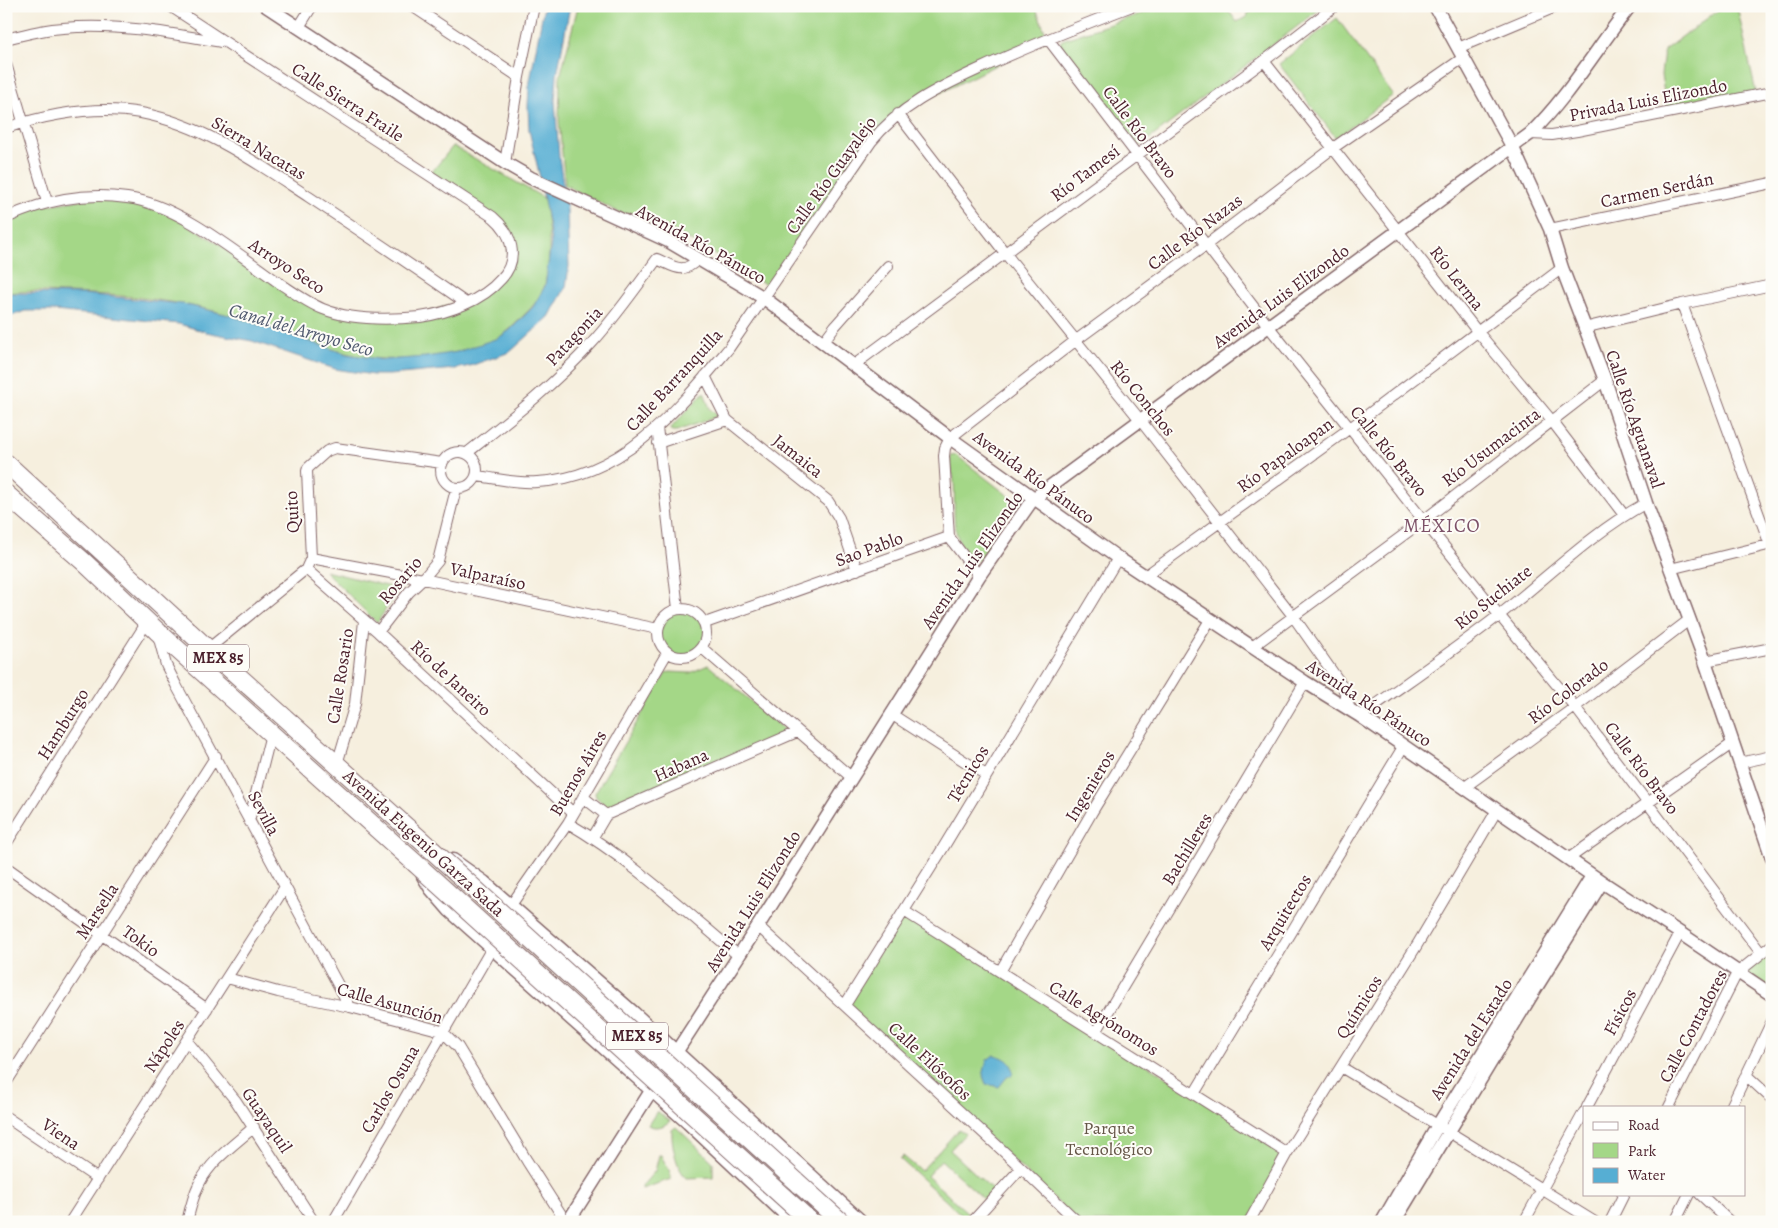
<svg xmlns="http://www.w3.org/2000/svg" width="1778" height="1228" viewBox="0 0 1778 1228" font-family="Alegreya,serif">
  <rect width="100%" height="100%" fill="#fdfcf7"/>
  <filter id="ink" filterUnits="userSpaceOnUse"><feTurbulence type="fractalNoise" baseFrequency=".02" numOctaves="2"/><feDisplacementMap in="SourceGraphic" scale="10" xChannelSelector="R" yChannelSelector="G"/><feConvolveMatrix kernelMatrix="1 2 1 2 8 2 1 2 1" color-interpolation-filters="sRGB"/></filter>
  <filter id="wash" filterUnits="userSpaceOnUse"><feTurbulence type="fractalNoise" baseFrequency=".0096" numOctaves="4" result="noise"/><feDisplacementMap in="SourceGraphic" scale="20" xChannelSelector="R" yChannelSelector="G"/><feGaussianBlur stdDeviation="1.12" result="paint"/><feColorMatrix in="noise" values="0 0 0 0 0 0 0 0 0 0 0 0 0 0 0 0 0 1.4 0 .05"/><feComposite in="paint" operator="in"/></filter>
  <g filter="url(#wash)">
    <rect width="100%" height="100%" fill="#f6efde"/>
    <!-- green -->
    <path fill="#a4d787" stroke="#777b59" d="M578,6h457l13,33 -150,75 -131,171 -100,-58 -25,-3 -77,-39 -6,-64 1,-44z
      M1158,6h67l12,16 11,-6 -1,-2 7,-4 -2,-3 2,-1h70l-184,140 -42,-49 -39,-52 3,-5 87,-29z
      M1724,6h13l19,87 -89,17 -6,-35 3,-25z
      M1337,18l56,77 -57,43 -57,-74z
      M453,146l91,52c5,29 8,57 1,86 -2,12 -13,23 -21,31 -8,8 -16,17 -25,23 -27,15 -84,23 -115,21 -32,-1 -61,-13 -91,-24 -21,-6 -41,-13 -62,-19 -51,-16 -107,-21 -161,-23 -19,0 -46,-4 -64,1v-75l23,-11 70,-11 61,10 163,102 83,9 73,-21 31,-30 -5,-38 -75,-55z
      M704,392l6,17 8,7 -41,15h-5l-1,-3z
      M956,455l54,42 4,6 -2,5 -31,49 -4,4c-6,-2 -9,-5 -12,-10 -16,-22 -9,-43 -11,-68 0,-9 -5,-18 -3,-27z
      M325,571l74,18 -22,34z
      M658 633a24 24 0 1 1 48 0a24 24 0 1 1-48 0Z
      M708,665l82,69 -180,74h-2l-12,-11 -1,-4 71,-120 4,-1 20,1z
      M904,912l383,241 -38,69h-170l-233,-218z
      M1772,946v49l-35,-22z
      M657,1111l13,10c-7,6 -14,8 -22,4z
      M676,1127l37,35v15l-26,1c-11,-8 -16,-37 -15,-48z
      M959,1129l6,5 -15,16 43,40 -9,9 -43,-39 -14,16 43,39 -4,4 -66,-60 3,-3 18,15z
      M659,1155h2c3,8 11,16 10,24l-29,10v-3l13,-15z"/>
    <!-- water -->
    <path fill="#56aed3" stroke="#50667f" d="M544,6h26l-13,69 -2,26 4,56 8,53 2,56 -3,21 -17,30 -39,35 -40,14 -15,3 -66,6h-16l-38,-6 -83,-28 -46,-9 -27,-8 -124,-13h-30l-19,7v-24l2,-1 76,1 99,10 46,11 118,39 37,6 42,-3 31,-5 41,-14 12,-8 23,-23 12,-21 6,-43 -2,-16 -9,-49 -11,-48 -1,-24 1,-20z
      M994,1055c11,2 21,8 18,20l-5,2 -8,10 -13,-3 -3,-8 4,-16z"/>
  </g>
  <g filter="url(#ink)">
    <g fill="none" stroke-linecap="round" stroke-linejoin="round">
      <defs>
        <path id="minor" d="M412,6l107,71
          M299,27l13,-21
          M6,39c19,-5 38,-10 57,-11 53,-5 106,5 158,14
          M1048,39l221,288 230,288 76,92 186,246
          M1458,48l100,-42
          M1264,61l213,270 75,90 72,94
          M6,64l41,138
          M898,114l107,139 136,168 152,195 50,71 7,23
          M6,128c43,-14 90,-23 135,-15 63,12 116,50 168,84 53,35 105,70 157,106
          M1530,134l22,1 25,-4 195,-39
          M505,163l14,-86 15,-71
          M6,218c40,-18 77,-26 121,-20 50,6 107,53 148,82 15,10 31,22 48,29 30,12 66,11 97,8 28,-4 62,-16 81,-38 19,-20 11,-46 -8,-62l-323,-211
          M1550,229l222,-46
          M1682,304l88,241
          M1584,328l98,-24 90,-19
          M823,342l12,-16 53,-60
          M854,365l410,-304 71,-55
          M705,376l22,44 101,81 11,17 18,52
          M657,427l21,182
          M658,443l69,-23
          M441 470a18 18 0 1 1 36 0a18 18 0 1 1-36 0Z
          M467,453c43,-34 87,-68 124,-109 24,-26 45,-56 66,-85 18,8 26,16 41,0
          M476,476c20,2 41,8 61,6 86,-4 141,-73 192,-134l142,-206c28,-35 67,-54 106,-72 51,-24 103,-44 155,-64
          M949,537l-5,-81 1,-8 5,-10 125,-97 131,-96 127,-97 130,-90
          M949,537l30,39
          M311,558l112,21 235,50
          M306,569l72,63 195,181
          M1670,569l102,-25
          M1145,576l205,-148 212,-160
          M658 633a24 24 0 1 1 48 0a24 24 0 1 1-48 0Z
          M705,623l244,-86
          M378,632l31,-40 14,-13 15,-18 18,-72
          M158,635l8,30 10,20 174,322
          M1252,647l172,-127 181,-140
          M702,648l149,129
          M208,649l98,-80 5,-11 -4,-87 1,-3 19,-17 8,-3 107,15
          M1705,661l67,-13
          M891,714l95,61
          M1360,716c46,-33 93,-65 138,-100 49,-38 93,-83 148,-113
          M1739,763l33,-7
          M337,764l18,-60 9,-83
          M1465,787l110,-80 114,-87
          M583,797l23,18 191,-83
          M249,821l22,-87
          M568,823c62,36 116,87 171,133
          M6,825l9,5
          M593,837l13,-22
          M6,844l141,-222
          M1568,859l165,-116
          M6,867l201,142
          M511,905l57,-82 99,-170
          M904,911l383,242
          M758,926l257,236 63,60
          M1001,970l91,-158 118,-192
          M227,978l51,14 72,15 92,24 16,16 69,114 39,61
          M845,1005l95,-152 178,-295
          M1096,1032l209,-350
          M187,1041l49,60 78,121
          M1341,1067l108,65 146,90
          M1746,1075l26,24
          M6,1083l210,-327
          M1194,1094l209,-347
          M1587,1107l93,-174
          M1669,1107l68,-134 35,-28
          M1731,1107l41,-86
          M6,1117l92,62
          M1700,1194l30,28
          M70,1222l215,-335
          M187,1222c3,-13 6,-26 12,-38 12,-24 36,-40 55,-57
          M333,1222l159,-274
          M972,1222l49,-54
          M1249,1222l38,-69 130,-208 80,-135
          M1524,1222l60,-110
          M1610,1222l14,-28
          M1675,1222l14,-28"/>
        <path id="tertiary" d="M266,6l239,157 26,15 137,63 96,57 186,140 168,120 187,124 55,34 242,166 78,51 92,62
          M1435,6l78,142 37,81 12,39 43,112 41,123 59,158 67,197
          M453,860l31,22 150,131 228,209
          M423,876l8,13 19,22 238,212 105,99
          M568,1222l83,-131 107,-165 221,-350 54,-77 497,-365c39,-38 66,-85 100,-128
          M1382,1222l56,-97 154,-249
          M1394,1222l140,-231 68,-109"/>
        <path id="trunk" d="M6,463l202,186 224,201
          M6,494l78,68 73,69 258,232"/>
      </defs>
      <!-- minor casing -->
      <use href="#minor" stroke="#86686a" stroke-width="12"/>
      <!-- tertiary casing -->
      <use href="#tertiary" stroke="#86686a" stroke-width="15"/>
      <!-- trunk casing -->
      <use href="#trunk" stroke="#86686a" stroke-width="20"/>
      <!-- minor -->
      <use href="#minor" stroke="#fff" stroke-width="10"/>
      <!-- tertiary -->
      <use href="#tertiary" stroke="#fff" stroke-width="12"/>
      <!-- trunk -->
      <use href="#trunk" stroke="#fff" stroke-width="18"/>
      <defs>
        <path id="trunk-bridge" d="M432,850l409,372
          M415,863l396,359"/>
      </defs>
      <!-- trunk-bridge casing -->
      <use href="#trunk-bridge" stroke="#86686a" stroke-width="20" stroke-linecap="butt"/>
      <!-- trunk-bridge -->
      <use href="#trunk-bridge" stroke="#fff" stroke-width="18"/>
    </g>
  </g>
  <g text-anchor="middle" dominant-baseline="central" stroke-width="4" stroke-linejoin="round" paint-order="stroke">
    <!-- shield labels -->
    <g fill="#fdfcf7" stroke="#806168" stroke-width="1">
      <rect x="187" y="644.5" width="62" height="27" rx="4"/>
      <rect x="606" y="1022.5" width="62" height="27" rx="4"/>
    </g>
    <g font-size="16" font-weight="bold" fill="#4a1f2b">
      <text x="218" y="658">MEX 85</text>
      <text x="637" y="1036">MEX 85</text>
    </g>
    <!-- street labels -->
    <g font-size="18" fill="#4a1f2b" stroke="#fdfcf7">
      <text transform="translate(1648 100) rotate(-11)">Privada Luis Elizondo</text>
      <text transform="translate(348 102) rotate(33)">Calle Sierra Fraile</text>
      <text transform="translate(1140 132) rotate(53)">Calle Río Bravo</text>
      <text transform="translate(259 148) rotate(31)">Sierra Nacatas</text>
      <text transform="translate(1085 173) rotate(-37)">Río Tamesí</text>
      <text transform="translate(831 175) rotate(-54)">Calle Río Guayalejo</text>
      <text transform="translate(1657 190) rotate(-12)">Carmen Serdán</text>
      <text transform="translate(1195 232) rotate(-37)">Calle Río Nazas</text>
      <text transform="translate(701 244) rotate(29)">Avenida Río Pánuco</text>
      <text transform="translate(287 266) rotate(33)">Arroyo Seco</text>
      <text transform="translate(1457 278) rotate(52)">Río Lerma</text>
      <text transform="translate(1281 296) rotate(-36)">Avenida Luis Elizondo</text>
      <text transform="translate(574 336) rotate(-47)">Patagonia</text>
      <text transform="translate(674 380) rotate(-47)">Calle Barranquilla</text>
      <text transform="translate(1143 398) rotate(51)">Río Conchos</text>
      <text transform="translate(1635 419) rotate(71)">Calle Río Aguanaval</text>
      <text transform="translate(1491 447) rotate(-37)">Río Usumacinta</text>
      <text transform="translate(1389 451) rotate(51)">Calle Río Bravo</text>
      <text transform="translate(1285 455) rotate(-36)">Río Papaloapan</text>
      <text transform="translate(798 456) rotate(38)">Jamaica</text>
      <text transform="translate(1034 477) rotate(36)">Avenida Río Pánuco</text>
      <text transform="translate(292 512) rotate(-93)">Quito</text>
      <text transform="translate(869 549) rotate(-20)">Sao Pablo</text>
      <text transform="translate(972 560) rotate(-55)">Avenida Luis Elizondo</text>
      <text transform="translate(488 576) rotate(12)">Valparaíso</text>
      <text transform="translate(400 580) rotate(-49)">Rosario</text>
      <text transform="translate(1493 597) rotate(-38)">Río Suchiate</text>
      <text transform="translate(340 676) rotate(-81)">Calle Rosario</text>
      <text transform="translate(451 678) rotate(43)">Río de Janeiro</text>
      <text transform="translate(1568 691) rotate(-37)">Río Colorado</text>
      <text transform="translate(1369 703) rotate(33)">Avenida Río Pánuco</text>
      <text transform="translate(63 724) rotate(-58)">Hamburgo</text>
      <text transform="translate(681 765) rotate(-24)">Habana</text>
      <text transform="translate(1642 768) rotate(53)">Calle Río Bravo</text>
      <text transform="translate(578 773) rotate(-60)">Buenos Aires</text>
      <text transform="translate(968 774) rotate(-59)">Técnicos</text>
      <text transform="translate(1090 786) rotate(-59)">Ingenieros</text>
      <text transform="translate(264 813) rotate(62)">Sevilla</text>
      <text transform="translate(424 843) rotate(42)">Avenida Eugenio Garza Sada</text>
      <text transform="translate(1187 849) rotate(-59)">Bachilleres</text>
      <text transform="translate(753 901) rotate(-58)">Avenida Luis Elizondo</text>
      <text transform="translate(97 911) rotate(-57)">Marsella</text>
      <text transform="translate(1285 912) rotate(-59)">Arquitectos</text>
      <text transform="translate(141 941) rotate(36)">Tokio</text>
      <text transform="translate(390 1003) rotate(16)">Calle Asunción</text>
      <text transform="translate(1359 1007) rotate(-58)">Químicos</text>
      <text transform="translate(1620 1012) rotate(-62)">Físicos</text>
      <text transform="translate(1104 1018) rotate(32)">Calle Agrónomos</text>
      <text transform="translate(1693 1026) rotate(-62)">Calle Contadores</text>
      <text transform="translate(1471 1039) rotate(-58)">Avenida del Estado</text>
      <text transform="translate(164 1046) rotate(-57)">Nápoles</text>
      <text transform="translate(930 1061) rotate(43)">Calle Filósofos</text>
      <text transform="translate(390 1089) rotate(-60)">Carlos Osuna</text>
      <text transform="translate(267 1120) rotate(56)">Guayaquil</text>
      <text transform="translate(61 1134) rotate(34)">Viena</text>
    </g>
    <!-- park labels -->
    <g font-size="18" fill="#655647" stroke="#fdfcf7">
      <text x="1109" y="1128">Parque<tspan x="1109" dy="21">Tecnológico</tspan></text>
    </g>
    <!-- water labels -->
    <g font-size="19" font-style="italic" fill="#4f586e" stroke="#fdfcf7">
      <text transform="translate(301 330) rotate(16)">Canal del Arroyo Seco</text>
    </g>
    <!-- neighbourhood labels -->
    <g font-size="19" letter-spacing="1" fill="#7d5168" stroke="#fdfcf7">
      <text x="1442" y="526">MÉXICO</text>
    </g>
  </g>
  <!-- margin -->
  <rect width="1778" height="1228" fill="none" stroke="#fdfcf7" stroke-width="25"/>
  <!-- legend -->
  <rect x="1583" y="1106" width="162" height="90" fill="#fdfcf7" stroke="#b5a4a5"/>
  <rect x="1593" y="1122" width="25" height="8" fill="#ffffff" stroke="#b5a4a5"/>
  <text x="1628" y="1130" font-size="15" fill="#4a1f2b">Road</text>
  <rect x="1593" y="1143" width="25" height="15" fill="#a4d787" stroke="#b5a4a5"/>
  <text x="1628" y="1156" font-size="15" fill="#4a1f2b">Park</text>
  <rect x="1593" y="1168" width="25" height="15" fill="#56aed3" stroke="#b5a4a5"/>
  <text x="1628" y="1180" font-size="15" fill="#4a1f2b">Water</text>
</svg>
